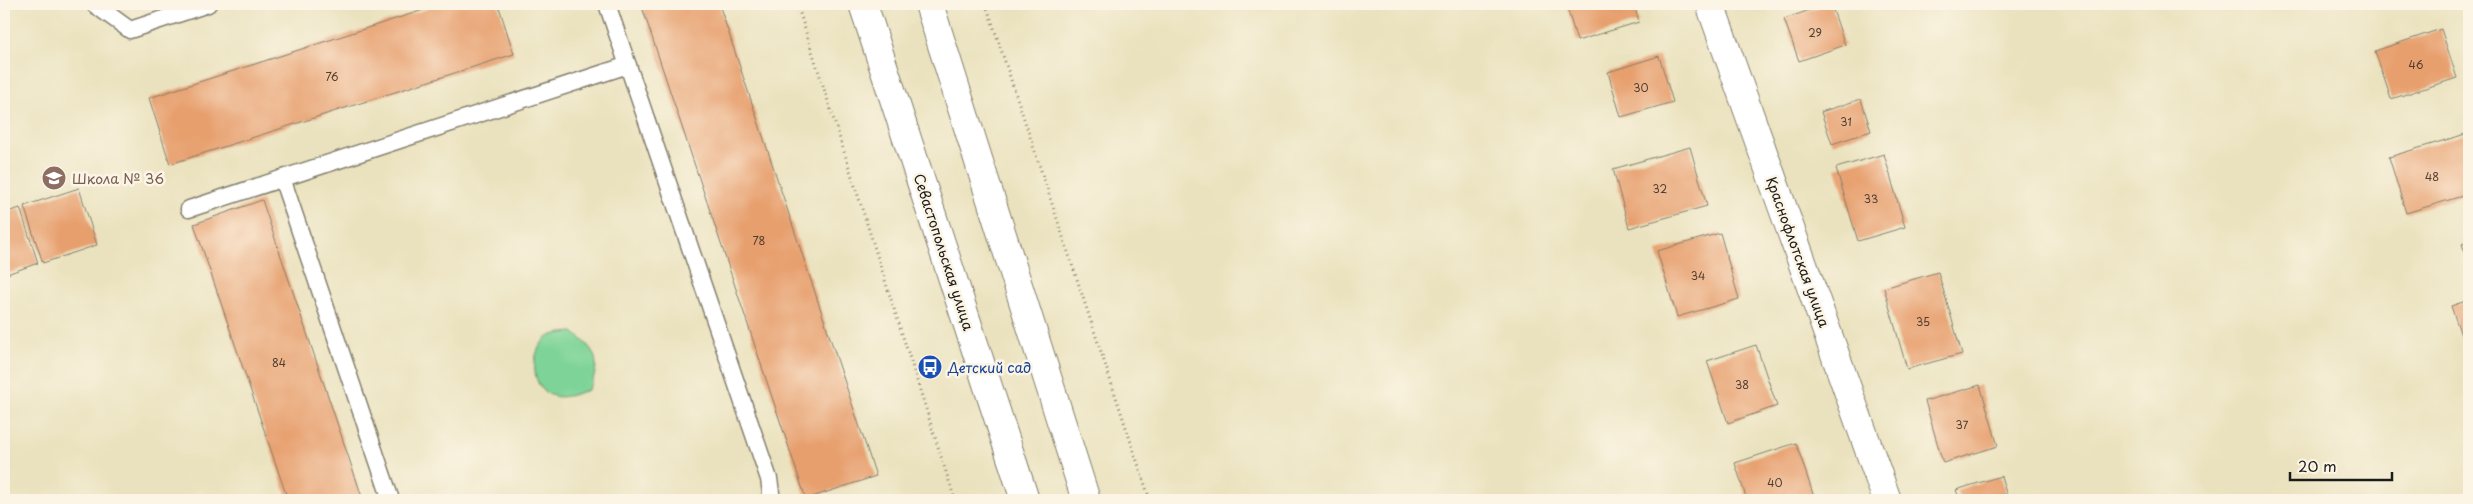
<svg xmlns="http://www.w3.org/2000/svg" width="2473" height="504" viewBox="0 0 2473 504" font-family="'Playpen Sans',sans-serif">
  <rect width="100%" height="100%" fill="#fcf5e5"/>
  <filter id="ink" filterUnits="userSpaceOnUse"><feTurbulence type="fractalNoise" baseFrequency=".02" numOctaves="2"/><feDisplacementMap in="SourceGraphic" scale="10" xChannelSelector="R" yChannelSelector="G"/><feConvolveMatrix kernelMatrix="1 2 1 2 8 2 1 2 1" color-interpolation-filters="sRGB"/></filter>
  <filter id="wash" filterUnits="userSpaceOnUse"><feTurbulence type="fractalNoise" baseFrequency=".0096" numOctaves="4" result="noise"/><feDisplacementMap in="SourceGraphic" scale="20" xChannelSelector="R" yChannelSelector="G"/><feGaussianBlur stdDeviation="1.12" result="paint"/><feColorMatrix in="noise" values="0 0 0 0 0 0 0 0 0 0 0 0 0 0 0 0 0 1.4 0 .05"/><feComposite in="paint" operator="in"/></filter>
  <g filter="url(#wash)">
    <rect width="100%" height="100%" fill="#eae2be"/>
    <!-- green -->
    <path fill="#7ed498" stroke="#4d785a" d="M573,332c23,18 30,30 15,58 -10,3 -24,9 -34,6 -24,-5 -25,-45 -7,-58 7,-5 17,-5 26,-6z"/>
    <g id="blocks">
      <!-- building -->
      <path fill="#e79f6d" d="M442,4h56l16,50 -344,110 -21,-66z
        M641,4h78l157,472 -70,23z
        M1566,4h68l5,18 -62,19z
        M1827,4h4l14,41 -46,16 -15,-42z
        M2441,29l16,49 -66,21 -16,-48z
        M1659,56l14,46 -52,15 -13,-45z
        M1861,99l10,32 -39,13 -11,-32z
        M2469,133v61l-63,19 -17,-56z
        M1690,147l17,59 -78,22 -16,-59z
        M1884,154l21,73 -47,14 -22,-73z
        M79,188l18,57 -54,18 -19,-57z
        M262,200l101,300h-75l-94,-276z
        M20,208l18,55 -34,12v-62z
        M1720,233l19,66 -62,18 -20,-66z
        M2469,242v23l-7,-21z
        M1938,272l24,82 -55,15 -23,-81z
        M2469,300v58l-18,-52z
        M1756,345l21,61 -49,17 -21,-62z
        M1980,385l18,61 -55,17 -18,-62z
        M1796,443l19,57h-68l-12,-37z
        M2001,476l7,24h-48l-4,-10z"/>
    </g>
  </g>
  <g filter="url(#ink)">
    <use href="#blocks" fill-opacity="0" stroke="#837f6d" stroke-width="1"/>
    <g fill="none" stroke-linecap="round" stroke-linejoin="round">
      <defs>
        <path id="service" d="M94,4l36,26 78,-26
          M607,4l162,475 3,21
          M282,178l109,322
          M189,209l439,-144"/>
        <path id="minor" d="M1710,4l177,496"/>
        <path id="tertiary" d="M863,4l162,496
          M929,4l157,496"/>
      </defs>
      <!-- service casing -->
      <use href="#service" stroke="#837f6d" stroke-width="19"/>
      <!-- minor casing -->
      <use href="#minor" stroke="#837f6d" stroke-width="30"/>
      <!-- tertiary casing -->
      <use href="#tertiary" stroke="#837f6d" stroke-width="30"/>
      <!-- path -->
      <path stroke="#837f6d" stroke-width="3" stroke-dasharray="1 4" stroke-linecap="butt" d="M797,4l158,496
        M986,4l164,496"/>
      <!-- service -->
      <use href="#service" stroke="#fff" stroke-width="16"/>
      <!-- minor -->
      <use href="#minor" stroke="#fff" stroke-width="28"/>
      <!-- tertiary -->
      <use href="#tertiary" stroke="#fff" stroke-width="28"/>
    </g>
  </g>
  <!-- icons -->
  <defs>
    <symbol id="school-disc" viewBox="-11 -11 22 22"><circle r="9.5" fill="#8d6e63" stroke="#fcf5e5"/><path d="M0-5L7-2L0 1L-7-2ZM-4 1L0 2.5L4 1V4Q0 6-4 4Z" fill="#fff"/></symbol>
    <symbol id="bus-disc" viewBox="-11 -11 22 22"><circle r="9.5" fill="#1a4fb4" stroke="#fcf5e5"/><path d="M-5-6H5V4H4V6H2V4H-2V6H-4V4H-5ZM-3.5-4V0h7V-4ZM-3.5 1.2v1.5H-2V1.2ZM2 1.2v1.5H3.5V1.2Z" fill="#fff"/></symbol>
  </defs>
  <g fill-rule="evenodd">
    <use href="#school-disc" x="40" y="164" width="28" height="28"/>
    <use href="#bus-disc" x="916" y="353" width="28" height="28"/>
  </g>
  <g text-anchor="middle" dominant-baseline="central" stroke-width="5" stroke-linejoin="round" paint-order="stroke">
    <!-- number labels -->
    <g font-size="11" fill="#4f3d30">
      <text x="1815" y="32">29</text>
      <text x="2416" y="64">46</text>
      <text x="332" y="76">76</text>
      <text x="1641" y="87">30</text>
      <text x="1846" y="121">31</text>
      <text x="2432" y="176">48</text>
      <text x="1660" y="188">32</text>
      <text x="1871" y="198">33</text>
      <text x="759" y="240">78</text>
      <text x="1698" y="275">34</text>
      <text x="1923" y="321">35</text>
      <text x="279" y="362">84</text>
      <text x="1742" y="384">38</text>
      <text x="1962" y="424">37</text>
      <text x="1775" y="482">40</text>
    </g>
    <!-- education labels -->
    <g font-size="14" fill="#785e54" stroke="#fcf5e5" text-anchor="start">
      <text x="72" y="178">Школа № 36</text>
    </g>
    <!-- street labels -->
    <g font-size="14" fill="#1c1c1c" stroke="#fcf5e5">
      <text transform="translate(944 252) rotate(72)">Севастопольская улица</text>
      <text transform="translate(1798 252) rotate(70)">Краснофлотская улица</text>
    </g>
    <!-- transit labels -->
    <g font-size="14" fill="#164399" stroke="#fcf5e5" text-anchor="start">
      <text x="948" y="367">Детский сад</text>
    </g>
  </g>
  <!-- margin -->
  <rect width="2473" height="504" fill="none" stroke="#fcf5e5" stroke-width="20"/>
  <!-- scale -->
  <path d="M2290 472v8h102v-8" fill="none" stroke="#1c1c1c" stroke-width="2.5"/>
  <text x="2298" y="472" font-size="15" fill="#1c1c1c" stroke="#fcf5e5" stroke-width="4" paint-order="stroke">20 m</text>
</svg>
